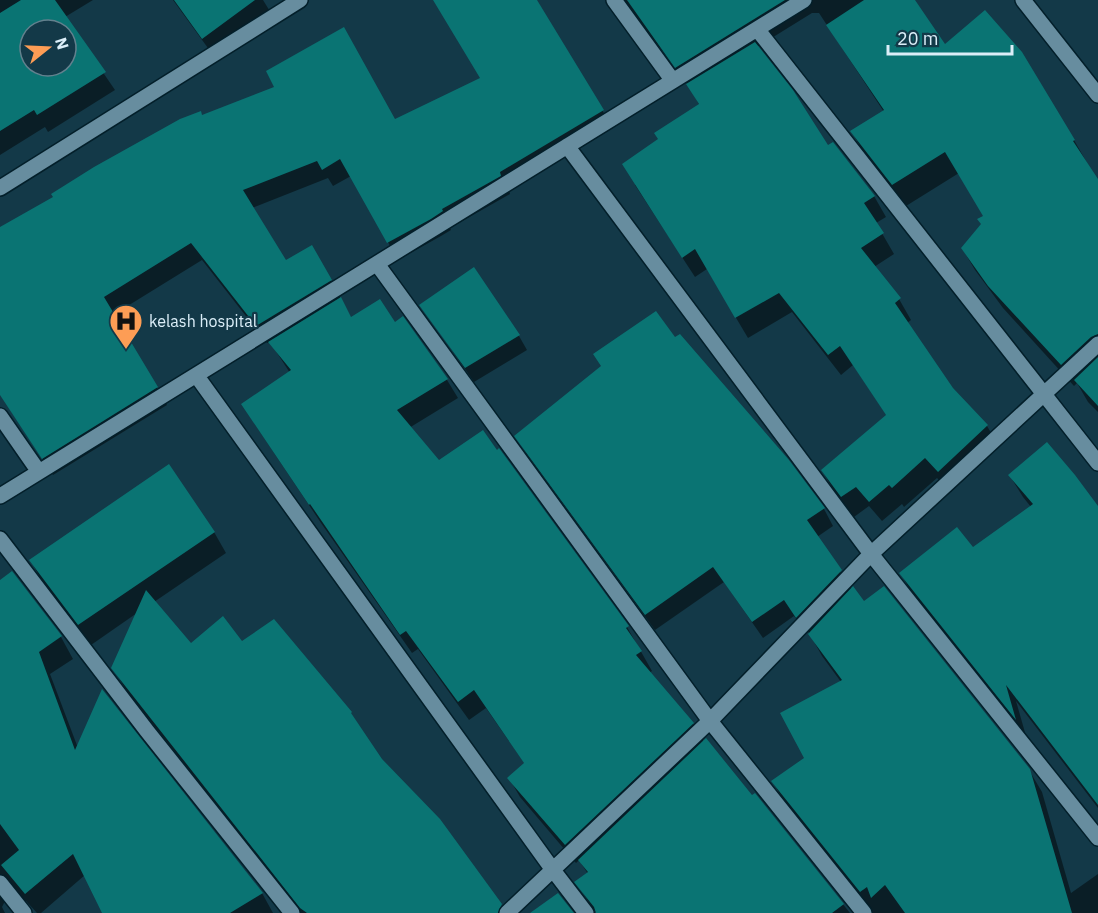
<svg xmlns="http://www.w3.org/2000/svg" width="1098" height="913" viewBox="0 0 1098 913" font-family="'IBM Plex Sans',sans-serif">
  <rect width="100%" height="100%" fill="#133948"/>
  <!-- shadow -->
  <path fill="#0007" fill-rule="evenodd" d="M0,0h93l-28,17 50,73 -67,42 -3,-5 -45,28zM30,30h36v36h-36z
    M173,0h90l8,13 -58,42z
    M434,0h96l19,23 64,105 -104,62 1,4 -60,34 1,2 -10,6 -43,24 -47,-84 -18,10 -5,-8 -76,30 33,54 37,2 29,54 43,6 8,-6 45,62 11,18 -49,30 29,34 189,165 25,44 -3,2 44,51 11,18 47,55 4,-2 95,118h-254l-20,-31 12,-8 -9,-14 -3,3 -56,-66 -11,-19 16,-14 -39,-56 -17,12 -51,-71 -6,4 -91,-130 -67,-100 36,-50 -20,-31 -3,1 -65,-83 -89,55 54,90 -114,70 -42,-64 -11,-55v-127l202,-113 193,4 87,-41z
    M624,0h290l31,46 129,94 24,42v230l-10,-10 -11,-19 -3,3 -71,-78 -28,-38 -13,-22 20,-23 2,-9 -25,-43 -53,33 -42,-53 -12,-21 32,-20 -65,-99h-7l-55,34 70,100 47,49 12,21 -10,6 18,31 -20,13 25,32 12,21 -4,3 45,66 35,37 12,20 -48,46 -14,-14 -33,29 -2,-3 -20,17 -13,-15 -15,11 -20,-26 -12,-21 65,-54 -34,-51 -12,10 -49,-63 -44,26 -41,-69 -12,8 -60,-92 25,-45 40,-34 -10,-18z
    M421,305l98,31 8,14 -53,32z
    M675,339l98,106 51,64 9,17 -16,11 35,53 177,180 13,22 29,101 27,-19v39h-225l-88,-110 -12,-21 33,-24 35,-76 -19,-26 -14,-25 -1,2 -13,-17 -31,22 -39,-56 -69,48 -129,-177 -10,-17z
    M1010,476l88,32v300l-82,-107 10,35 -113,-141 -12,-21 72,-25 58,-42 -8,-10z
    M214,532l12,21 -72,49 36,43 52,-2 139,117 124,153h-204l-175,-223 -13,-22 24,-55 -46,32 -49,-64 -11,-20z
    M12,573l49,64 12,22 -23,15 28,74 184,145 11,20h-170l-18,-38 -44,38h-4l-11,-12 -2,1 -17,-5 -5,10 3,6h-5v-332z"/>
  <!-- building -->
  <path fill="#0a7473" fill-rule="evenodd" d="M21,0h34l51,72 -69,43 -3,-5 -34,21v-118zM30,30h36v36h-36z
    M174,0h81l-53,39z
    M433,0h104l67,110 -104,62 1,4 -59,33 1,2 -12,8 -44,24 -47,-84 -18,11 -5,-9 -74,29 43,70 26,-15 20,35 -76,46 -65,-83 -87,54 54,90 -116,72 -42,-64v-168l53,-30 -2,-3 43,-27 86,-48 21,-8 1,4 72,-28 -8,-16 78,-44 51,92 85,-41z
    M627,0h158l-110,68z
    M864,0h51l30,44 40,-34 37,42 53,88 -2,1 25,38v155l-7,3 -30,28 -73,-79 -27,-38 20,-24 -4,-5 6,-3 -38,-64 -53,33 -42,-54 34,-21 -58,-85z
    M755,42l38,48 35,55 5,-3 42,54 -11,7 20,30 -23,15 40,50 -6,5 58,85 35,37 -50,47 -13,-14 -33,30 -3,-3 -20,17 -13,-15 -15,10 -20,-27 65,-55 -46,-69 -12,9 -49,-62 -44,25 -40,-69 -13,9 -60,-94 36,-25 -4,-6 45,-29 -13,-20z
    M474,267l46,68 -55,33 -46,-63z
    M341,297l10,20 29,-18 15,23 8,-6 45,63 -51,31 42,50 44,-30 14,20 2,-2 130,178 -3,2 16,23 -6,4 58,68 -129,122 -58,-67 17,-15 -50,-73 -16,12 -52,-71 -6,4 -90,-131 -1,1 -68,-101 50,-34 -23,-28z
    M656,311l19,26 5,-3 109,126 36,48 -18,12 35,50 -46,48 -12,-18 -32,22 -39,-55 -68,48 -131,-179 87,-70 -8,-12z
    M1098,357v49l-24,-26z
    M1047,442l28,33 23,31v299l-92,-120 10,35 -117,-147 58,-46 16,20 60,-43 -25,-29z
    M169,464l46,68 -137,93 -49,-65z
    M12,571l50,65 -23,16 36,98 27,-61 161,204 -33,20h-128l-29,-59 -48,40 -24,-29 18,-15 -19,-26v-244z
    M853,586l11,15 20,-15 146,183 42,144h-167l-20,-28 -14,13 -4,-11 -7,5 -89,-111 33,-23 -24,-45 62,-33 -34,-46z
    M146,590l45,53 32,-27 19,25 32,-22 78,93 -1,1 31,46 58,60 62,85 -4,9h-191l-7,-5 -189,-240z
    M706,738l46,57 3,-2 89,111 -12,9h-236l-2,-6 -20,-25 14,-10 -10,-12z
    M558,893l16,20h-44z"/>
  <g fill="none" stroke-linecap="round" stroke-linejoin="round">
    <defs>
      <path id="minor" d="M614,0l59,81
        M1023,0l75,95
        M757,29l341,434
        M567,146l304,408 227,284
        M0,188l300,-188
        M377,264l333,457 154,192
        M196,375l357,495 33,43
        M0,416l39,56
        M0,496l804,-496
        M0,539l147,192 145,182
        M0,883l24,30
        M507,913l203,-192 161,-167 227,-210"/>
    </defs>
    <!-- minor casing -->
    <use href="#minor" stroke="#031f2a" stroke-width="18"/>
    <!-- minor -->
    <use href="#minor" stroke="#678d9f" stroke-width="15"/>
  </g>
  <!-- icons -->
  <defs>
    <symbol id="hospital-pin" viewBox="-11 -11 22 30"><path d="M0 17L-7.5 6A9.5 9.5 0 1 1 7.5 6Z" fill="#fd9d55" stroke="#133948"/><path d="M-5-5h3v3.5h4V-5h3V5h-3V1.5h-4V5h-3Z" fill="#111"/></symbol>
  </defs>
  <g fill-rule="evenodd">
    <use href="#hospital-pin" x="107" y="302" width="38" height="52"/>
  </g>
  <g text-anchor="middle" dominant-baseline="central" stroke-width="4.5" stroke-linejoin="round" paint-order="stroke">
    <!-- poi labels -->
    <g font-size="16" fill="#dbeef8" stroke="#133948" text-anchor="start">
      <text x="149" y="321">kelash hospital</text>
    </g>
  </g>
  <!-- north arrow -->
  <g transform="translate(48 48) rotate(72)"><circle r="28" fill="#133948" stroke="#63818e" stroke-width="1.5"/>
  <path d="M0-4.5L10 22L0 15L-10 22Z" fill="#fd9d55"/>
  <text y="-9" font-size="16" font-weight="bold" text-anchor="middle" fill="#dbeef8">N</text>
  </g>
  <!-- scale -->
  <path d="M888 45v9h124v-9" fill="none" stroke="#dbeef8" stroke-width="3"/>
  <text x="897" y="45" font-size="18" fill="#dbeef8" stroke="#133948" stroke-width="4.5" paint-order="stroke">20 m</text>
</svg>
